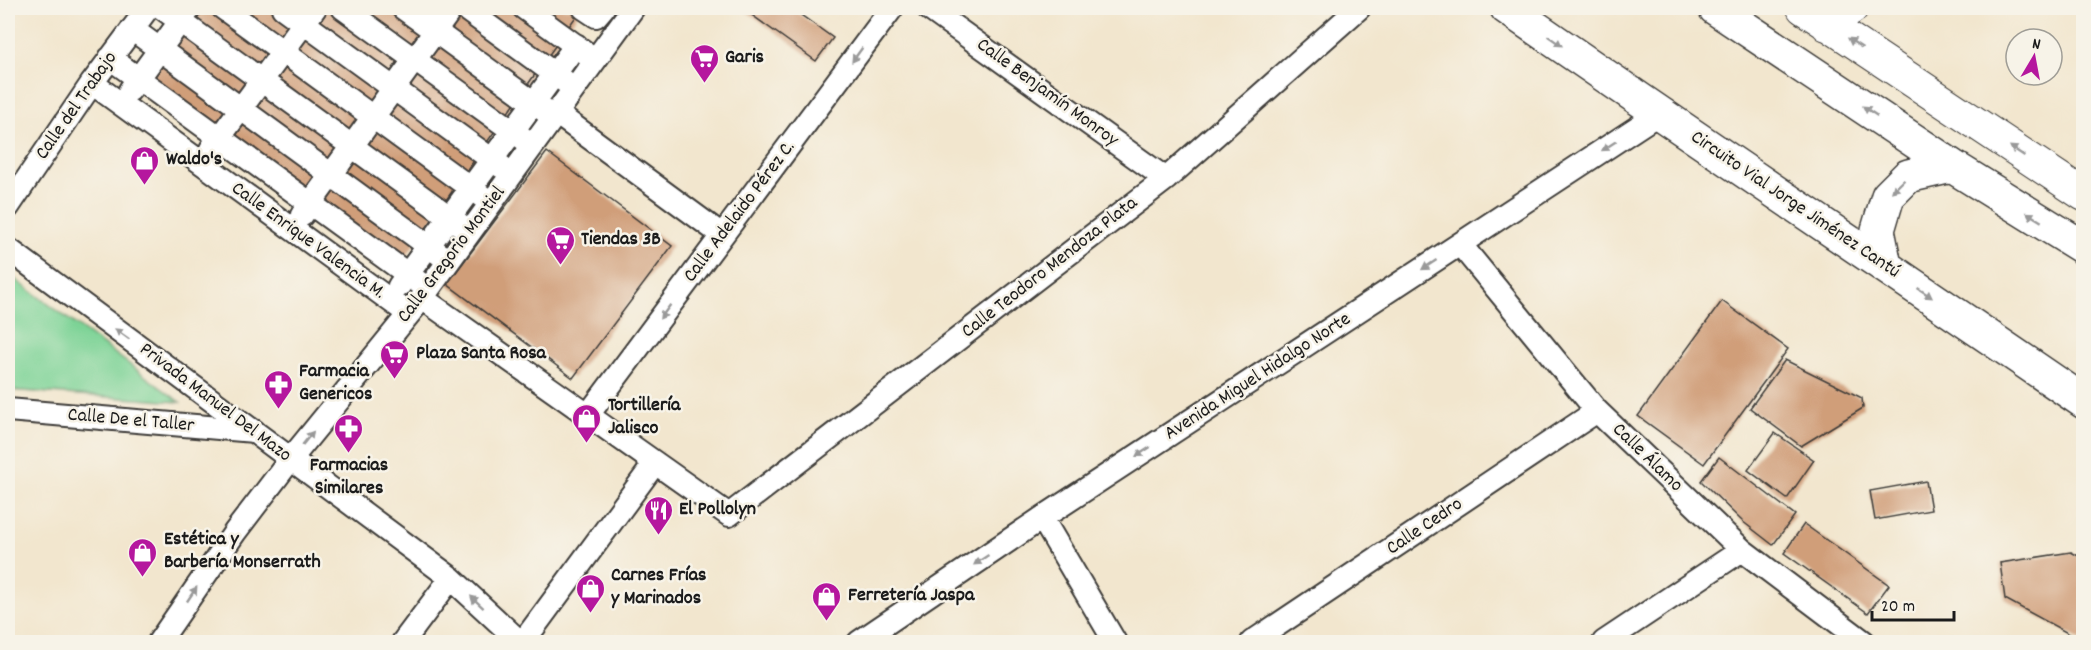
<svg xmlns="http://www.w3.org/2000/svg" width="2091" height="650" viewBox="0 0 2091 650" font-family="Dekko,sans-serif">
  <rect width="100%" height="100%" fill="#f7f3e8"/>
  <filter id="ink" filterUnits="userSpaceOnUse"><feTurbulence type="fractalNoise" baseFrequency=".0167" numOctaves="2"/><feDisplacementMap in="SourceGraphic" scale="12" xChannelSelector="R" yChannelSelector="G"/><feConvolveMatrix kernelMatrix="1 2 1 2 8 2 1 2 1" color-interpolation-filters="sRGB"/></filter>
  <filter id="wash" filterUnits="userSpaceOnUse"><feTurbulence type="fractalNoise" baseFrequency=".008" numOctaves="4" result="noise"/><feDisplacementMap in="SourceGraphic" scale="24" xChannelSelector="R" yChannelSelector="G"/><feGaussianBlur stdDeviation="1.35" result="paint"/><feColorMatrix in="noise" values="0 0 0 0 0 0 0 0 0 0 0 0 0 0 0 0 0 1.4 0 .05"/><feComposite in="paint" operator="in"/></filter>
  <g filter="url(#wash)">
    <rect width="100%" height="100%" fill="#f2e6ce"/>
    <!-- green -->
    <path fill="#7dd396" stroke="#4c7859" stroke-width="1.5" d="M8,274l172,128 -172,-12z"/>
    <g id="blocks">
      <!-- building -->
      <path fill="#d09e79" d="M186,8h396l-187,264 -264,-186z
        M742,8h49l42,30 -17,23z
        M547,152l125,94 -99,132 -126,-94z
        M1722,301l66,48 -84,115 -66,-48z
        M1785,360l77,38 1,10 -62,38 -51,-38z
        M1775,433l39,27 -27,39 -39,-29z
        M1719,457l76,58 -22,30 -31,-24 -41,-40z
        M1926,481l5,29 -56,10 -5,-29z
        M1804,524l85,61 -21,28 -84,-60z
        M2071,552l13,7v83l-79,-43 -5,-36z"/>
    </g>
  </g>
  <g filter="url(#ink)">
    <use href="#blocks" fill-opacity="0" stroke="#3c3a37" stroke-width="1.5"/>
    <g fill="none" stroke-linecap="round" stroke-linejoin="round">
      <defs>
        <path id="street" d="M162,8l308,224
          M223,8l268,195
          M283,8l219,159
          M343,8l181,131
          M403,8l142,103
          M464,8l103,75
          M524,8l62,45
          M584,8l12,8 7,-8
          M928,8l238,171
          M132,29l317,232
          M110,58l318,231
          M92,83l317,231
          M130,90l60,-82
          M556,113l166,122
          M211,149l104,-141
          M8,207l84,-124 56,-75
          M302,215l150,-207
          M1460,244l137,167 145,139 122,92
          M8,249l443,329 69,64
          M399,286l177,-241
          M422,298l307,217 437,-336 193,-171
          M8,410l246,21
          M588,415l304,-407
          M1042,518l73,124
          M159,642l76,-110 55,-72 132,-162 211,-290
          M403,642l48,-64
          M523,642l132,-179
          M859,642l183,-124 616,-404
          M1252,642l345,-231
          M1604,642l138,-92"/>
        <path id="secondary" d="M1803,8l281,187
          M1827,25l25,-17"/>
        <path id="primary" d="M1507,8c191,133 385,262 577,394
          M1715,8l237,158 132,82
          M1885,266l-7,-36 10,-34 20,-20 44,-10"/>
      </defs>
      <!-- street casing -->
      <use href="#street" stroke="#3c3a37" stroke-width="26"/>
      <!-- secondary casing -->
      <use href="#secondary" stroke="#3c3a37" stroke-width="34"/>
      <!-- primary casing -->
      <use href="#primary" stroke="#3c3a37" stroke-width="36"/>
      <!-- street -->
      <use href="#street" stroke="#fff" stroke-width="22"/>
      <!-- secondary -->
      <use href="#secondary" stroke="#fff" stroke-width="32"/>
      <!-- primary -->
      <use href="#primary" stroke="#fff" stroke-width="33"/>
    </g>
    <!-- one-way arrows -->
    <defs><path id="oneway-solid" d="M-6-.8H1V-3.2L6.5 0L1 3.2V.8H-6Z" transform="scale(1.5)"/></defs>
    <g fill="#999">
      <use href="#oneway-solid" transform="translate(1555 41) rotate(35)"/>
      <use href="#oneway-solid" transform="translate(1855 43) rotate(-146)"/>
      <use href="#oneway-solid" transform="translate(857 55) rotate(126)"/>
      <use href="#oneway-solid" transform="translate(1870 111) rotate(-146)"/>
      <use href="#oneway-solid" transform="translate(1609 146) rotate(147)"/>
      <use href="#oneway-solid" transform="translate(2017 151) rotate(-146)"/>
      <use href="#oneway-solid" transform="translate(1898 186) rotate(136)"/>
      <use href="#oneway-solid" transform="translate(2034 217) rotate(-148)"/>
      <use href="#oneway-solid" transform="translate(1429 265) rotate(147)"/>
      <use href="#oneway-solid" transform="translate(1925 293) rotate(34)"/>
      <use href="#oneway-solid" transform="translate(665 312) rotate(127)"/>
      <use href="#oneway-solid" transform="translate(122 334) rotate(-144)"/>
      <use href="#oneway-solid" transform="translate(308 438) rotate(-51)"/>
      <use href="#oneway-solid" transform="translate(1143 452) rotate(147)"/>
      <use href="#oneway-solid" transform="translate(981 560) rotate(146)"/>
      <use href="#oneway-solid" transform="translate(192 594) rotate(-56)"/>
      <use href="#oneway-solid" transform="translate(477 602) rotate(-137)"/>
    </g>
  </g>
  <!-- icons -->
  <defs>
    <symbol id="supermarket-pin" viewBox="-11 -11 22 30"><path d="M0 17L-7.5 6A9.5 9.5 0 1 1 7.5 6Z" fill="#b5179e" stroke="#f7f3e8"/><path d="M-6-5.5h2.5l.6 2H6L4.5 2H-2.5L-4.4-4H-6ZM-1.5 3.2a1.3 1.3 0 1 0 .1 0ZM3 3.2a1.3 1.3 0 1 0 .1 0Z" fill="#fff"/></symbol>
    <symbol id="shop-pin" viewBox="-11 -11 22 30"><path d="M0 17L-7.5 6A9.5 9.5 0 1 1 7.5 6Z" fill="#b5179e" stroke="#f7f3e8"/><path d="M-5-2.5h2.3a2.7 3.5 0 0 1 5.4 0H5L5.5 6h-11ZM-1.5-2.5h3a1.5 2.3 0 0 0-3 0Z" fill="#fff"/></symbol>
    <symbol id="pharmacy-pin" viewBox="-11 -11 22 30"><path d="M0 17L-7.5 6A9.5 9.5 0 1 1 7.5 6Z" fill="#b5179e" stroke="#f7f3e8"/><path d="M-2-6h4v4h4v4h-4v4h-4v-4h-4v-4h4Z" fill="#fff"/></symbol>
    <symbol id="restaurant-pin" viewBox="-11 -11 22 30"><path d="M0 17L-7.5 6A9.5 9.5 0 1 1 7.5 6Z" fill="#b5179e" stroke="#f7f3e8"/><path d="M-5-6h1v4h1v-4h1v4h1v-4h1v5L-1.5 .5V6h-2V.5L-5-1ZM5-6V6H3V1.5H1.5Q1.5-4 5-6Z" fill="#fff"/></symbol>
  </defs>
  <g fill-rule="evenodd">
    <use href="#supermarket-pin" x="688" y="42" width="33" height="45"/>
    <use href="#shop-pin" x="128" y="144" width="33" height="45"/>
    <use href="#supermarket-pin" x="544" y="224" width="33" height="45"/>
    <use href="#supermarket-pin" x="378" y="338" width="33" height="45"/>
    <use href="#pharmacy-pin" x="262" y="368" width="33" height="45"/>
    <use href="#shop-pin" x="570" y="402" width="33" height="45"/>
    <use href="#pharmacy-pin" x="332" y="412" width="33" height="45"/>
    <use href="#restaurant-pin" x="642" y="494" width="33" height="45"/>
    <use href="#shop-pin" x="126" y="536" width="33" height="45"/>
    <use href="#shop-pin" x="574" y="572" width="33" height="45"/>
    <use href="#shop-pin" x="810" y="580" width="33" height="45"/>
  </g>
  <g text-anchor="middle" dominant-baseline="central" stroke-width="5" stroke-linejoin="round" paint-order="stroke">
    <!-- poi labels -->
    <g font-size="20" font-weight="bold" fill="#1c1c1c" stroke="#f7f3e8" text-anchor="start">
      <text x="725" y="58">Garis</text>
      <text x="166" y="160">Waldo's</text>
      <text x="581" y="240">Tiendas 3B</text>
      <text x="416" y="354">Plaza Santa Rosa</text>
      <text x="299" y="372">Farmacia<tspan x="299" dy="23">Genericos</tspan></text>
      <text x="608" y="406">Tortillería<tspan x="608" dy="23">Jalisco</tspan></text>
      <text x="349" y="466" text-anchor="middle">Farmacias<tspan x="349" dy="23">Similares</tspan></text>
      <text x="679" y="510">El Pollolyn</text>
      <text x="164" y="540">Estética y<tspan x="164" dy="23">Barbería Monserrath</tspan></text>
      <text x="611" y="576">Carnes Frías<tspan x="611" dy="23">y Marinados</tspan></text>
      <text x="848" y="596">Ferretería Jaspa</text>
    </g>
    <!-- street labels -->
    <g font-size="20" fill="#1c1c1c" stroke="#f7f3e8">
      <text transform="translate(1047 93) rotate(36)">Calle Benjamín Monroy</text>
      <text transform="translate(77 106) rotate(-55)">Calle del Trabajo</text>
      <text transform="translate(1795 205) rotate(34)">Circuito Vial Jorge Jiménez Cantú</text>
      <text transform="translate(740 212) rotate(-53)">Calle Adelaido Pérez C.</text>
      <text transform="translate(308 241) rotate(36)">Calle Enrique Valencia M.</text>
      <text transform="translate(452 255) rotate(-53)">Calle Gregorio Montiel</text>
      <text transform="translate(1050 268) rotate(-38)">Calle Teodoro Mendoza Plata</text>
      <text transform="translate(1258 377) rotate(-33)">Avenida Miguel Hidalgo Norte</text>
      <text transform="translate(215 403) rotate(37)">Privada Manuel Del Mazo</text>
      <text transform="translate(131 421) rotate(5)">Calle De el Taller</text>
      <text transform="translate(1647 458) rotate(44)">Calle Álamo</text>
      <text transform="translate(1425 527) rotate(-34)">Calle Cedro</text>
    </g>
  </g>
  <!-- margin -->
  <rect width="2091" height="650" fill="none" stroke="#f7f3e8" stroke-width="30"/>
  <!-- north arrow -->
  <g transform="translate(2034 57) rotate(10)"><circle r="28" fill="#f7f3e8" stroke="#9f9d96" stroke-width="1.5"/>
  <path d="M0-4.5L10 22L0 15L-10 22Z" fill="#b5179e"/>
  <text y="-9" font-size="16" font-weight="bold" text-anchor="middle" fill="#1c1c1c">N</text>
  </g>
  <!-- scale -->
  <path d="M1872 611v9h82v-9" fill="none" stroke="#1c1c1c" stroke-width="3"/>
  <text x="1881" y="611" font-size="18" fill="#1c1c1c" stroke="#f7f3e8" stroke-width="4.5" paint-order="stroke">20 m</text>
</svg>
